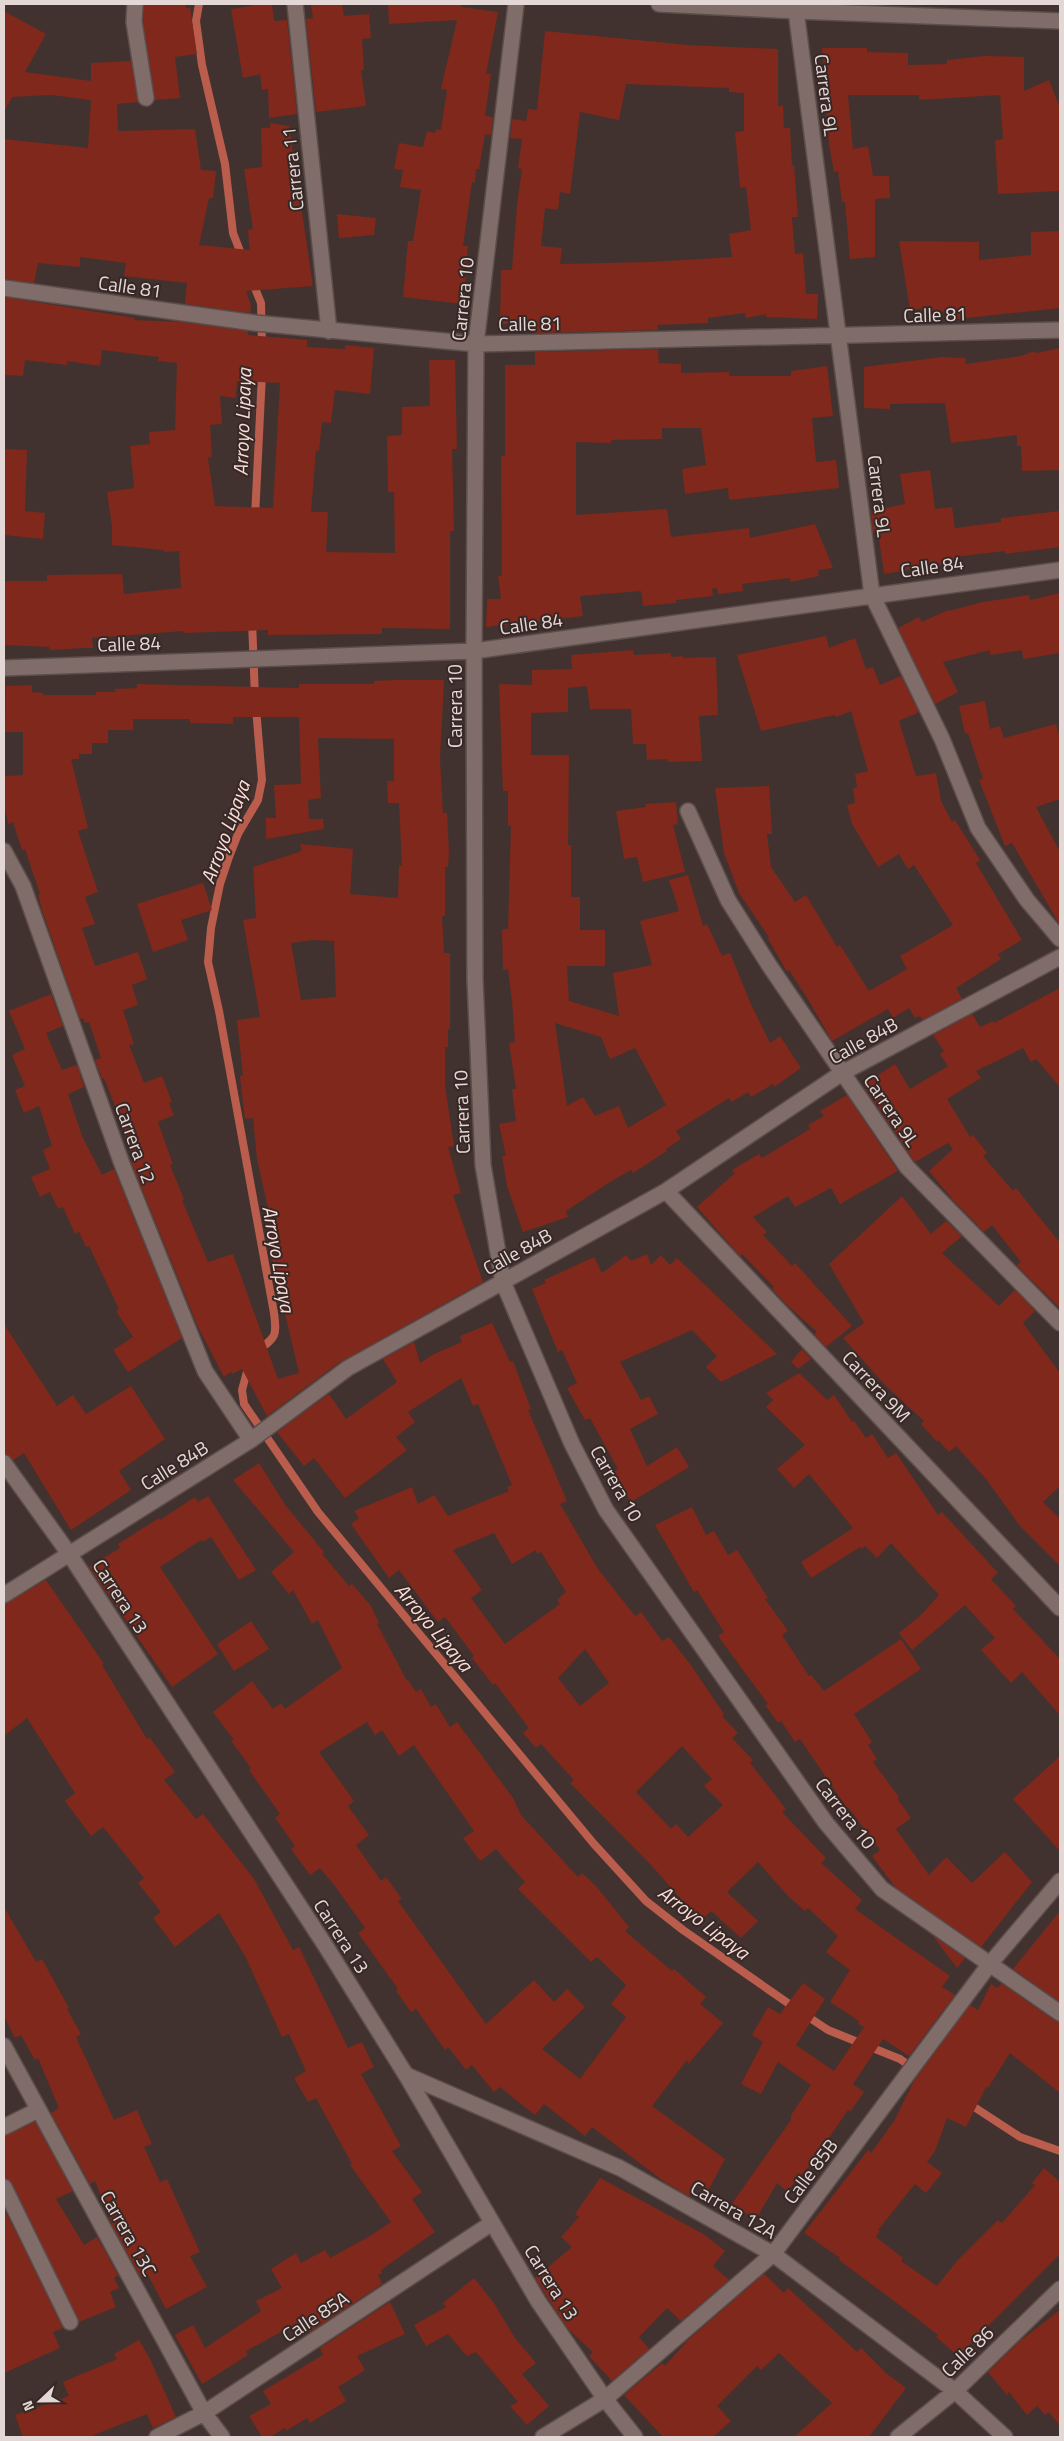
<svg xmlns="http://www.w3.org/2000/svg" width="1064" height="2441" viewBox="0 0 1064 2441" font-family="'Titillium Web',sans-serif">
  <rect width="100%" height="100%" fill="#42322f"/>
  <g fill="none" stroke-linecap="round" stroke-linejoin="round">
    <!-- stream -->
    <path stroke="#ba5d4d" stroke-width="8" d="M199,4l-3,17 6,44 23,99 8,69 10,26
      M252,281l9,22 1,42
      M255,517l7,-143
      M252,621l3,76
      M256,708l6,72 -4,20 -20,34 -9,23 -9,27 -9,44 -3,34 11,49 55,302c3,24 2,24 -17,38
      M248,1368l-6,22 2,14 74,108 276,332 52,57 37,29 112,78
      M804,2014l24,16 72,29 14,10
      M968,2103l52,34 40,14"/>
  </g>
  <!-- building -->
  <path fill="#7f281b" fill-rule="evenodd" d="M144,4h41l1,4h4l7,46 -22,3 5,41 -25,2 -12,-78z
    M252,4h20l2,17 13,-1 10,94 -28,4 -1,-29 -6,1 -2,-16 -17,4 -12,-69 21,-3z
    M311,4h31l2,12 25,-2 2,24 -9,1 2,31h-3l5,36 -50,6 -10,-93 7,-1z
    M388,4h73v3l37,5 -12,62h5l-6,42 8,1 -2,18 -6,-1 -6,35h-3l-1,13h-3l-9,64h5l-5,58 -60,-7 5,-56h5l8,-51 -21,-3 3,-17 -9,-1 5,-26 24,4 4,-16 8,2 1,-4 5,1 6,-40 -6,-1 16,-69 -68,4z
    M4,11l42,23 -21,38 66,9v-18l40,-2 7,41 -21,2 1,27 77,-2 6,41 15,1 -3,27h-4l-10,47 51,5 -2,-20 5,-1 -9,-60 18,-2 -1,-39h9v-5l19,3 24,160 -67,5 5,14 -1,8 -65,-9 2,-21 -63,-7 2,-13 -46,-6v10l-42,-4 -4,20 -30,-4v-140l84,9 3,-48 -40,-5 -39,2 -8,15z
    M545,31l143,14 90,4v57h5l1,22h6l2,37h2l4,52h-6l3,37 8,-1 3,41h12l-1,25 -51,-2v-3l-20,4 -1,-5 -37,5v5l-51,2 1,5 -123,3v-8l-35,-1 1,-54h11l5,-65 5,-36 -4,-1 4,-29 -12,-1 2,-19 14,2 2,-12 9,1zM626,84l103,4v4l15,1v38l-9,1 5,56 6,-1 5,43 -22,4 3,23 -81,5 -91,2 2,-16 -21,-2 4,-38 13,2 2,-18 10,2 10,-82 39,8z
    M822,48h45v4l41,1v12l39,-1v-4l38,-4 39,1v34l25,-11 11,28v83l-62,3 -3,-54 8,-1 -3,-44 -81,5v-5h-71l5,54 15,-3 5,30h16l1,22 -15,1v58l-25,2 -5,-57h-3l-4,-31 -4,1 -5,-28z
    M337,214l39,4 -2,17 -35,3z
    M1060,231v77l-112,12 -1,-9 -14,2 -1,-6 -22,3 -11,-69 80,1v18l52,-5v-23z
    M4,297l131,21 -1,2 47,2 67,9v4l59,5v7l38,2v-4l29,3 -4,46 -35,-4 -4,33 -9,-1 -3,29 -3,-1 -5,62h17l-2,40 69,1 -1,-61h-6l-1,-56 15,-1v-28l28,-1 -1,-46h26l2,89h-5l2,82h-4v98l-68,-1v6l-114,1v-5l-84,3v-2l-92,7 1,10h-10l-33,2 -1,-3 -45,-2v-64h43v-6l75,-1 2,20 57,-6 -2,-37 -15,1v-2l-52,-5v-19l-5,-34 27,-4 -4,-42 20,-2 -1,-12 26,-2 2,-67 -19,-2 1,-4 -57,-7 -2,16 -33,-5v4l-42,-5 -2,16 -19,-1zM237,381l43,2 -7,125 -58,-2 -7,-48 4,-1 -2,-32 12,-1 -2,-28 16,2z
    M1060,348v122l-38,1 -1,-25h-4v-11l-66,8 -6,-40 -55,1v5l-26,-1v-41l78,-10 23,1 1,6 55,-8 14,-5 1,2z
    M658,349l1,14 22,1v9l48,-1v4h62v-5l36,-5 6,50 -21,2 4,44 20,-2 3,28 -110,12 -1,-12 -43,6 -3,-25 24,-4 -5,-37h-39v11l-51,1v3l-35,-1v73l91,-6 4,28 78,-9 1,10 65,-14 18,44 -15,2 1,6 -29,6v-4l-48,6 1,7 -25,3 -1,-6 -5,1 1,7 -37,4v3l-33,3 -2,-15 -61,5 3,20 -97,11 1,-28h14l-3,-23h4l-1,-120h4v-91h30v-13z
    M4,449l23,1 -2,61 20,2 -2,26 -39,-4z
    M930,470l5,39 17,-2 3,21 46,-6v-4l59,-7v36l-55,7v-3l-51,6 1,5 -71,12 -6,-43 -5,1 -2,-21 34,-7 -5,-30z
    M1060,593v60l-37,6 -1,-9 -32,5v-5l-47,12 15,30 -23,12 -37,-76 21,-11 3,5 26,-12 1,1 33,-9 47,-7 1,5z
    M826,636l3,12 26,-10 11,31 7,-2 7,18 21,-9 18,36 -20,9 17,55 20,-3 5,28 11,21 3,-2 25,40 -4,3 46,77 -24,14 3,5 -45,29 6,11 -40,21 -2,-4 -5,2 -6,-10 -16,10 -5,-9 -56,32 -23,-40 -20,-31 -2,2 -20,-35h2l-30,-44 -15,-40 -9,-65 54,-2 3,48h-5l4,33 24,35 11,-7 31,52 3,-2 29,46 38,-22 -7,-13 53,-31 -39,-60 -6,4 -9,-15 -21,13 -26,-43 -5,-19 8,-2 -2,-15 4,-1 -2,-13 13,-3 -17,-60 -15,6 -1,-2 -74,16 -24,-76z
    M633,650l1,5 37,-2v4l12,-1v2l33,-1 2,58 -19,1 3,45 -34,1 -1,-3 -20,1 -1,-16h-13l-2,-35h-41l-3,-23 -19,2v24l-37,1v42h38l-1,90h3v52h9v33h25v36h-38l2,35 50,15 -6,-43 39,-8 -12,-44 39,-10 -10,-31 19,-5 15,51 4,-2 15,32 8,-3 20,49 20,41 10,-7 21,32 -27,19 -1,-3 -22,13 -3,-5 -16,10 -3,-4 -53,33 5,8 -15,10 1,2 -34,22 -2,-3 -21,12 -44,29 2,6 -45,15 -16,-46 -5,-30h4l-7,-32 17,-3 -4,-32h4l-7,-46 6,-1 -3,-41 -4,-32 -5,1 -1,-41h6l3,-103h-3v-35h-5l-4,-107 33,1v-15l40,-1 -1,-14zM555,1023l46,14 9,22 25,-11 31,57 -38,23 -9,-22 -24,10 -12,-19 -16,9z
    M393,680h51l-4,79 3,54h4l2,40 -1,14h-3v49h-3l2,37h6v76h-2v18h-3v39l9,60 -6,1 13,46 -8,2 30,87 -146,82 -70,52 -25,-47 -10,5 -1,-2 -7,5 -26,-50 -67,-165 5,-2 -32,-82 -2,1 -7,-19 6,-2 -12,-36 -4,1 -2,-5 -3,1 -37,-106 -5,-18 2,-1 -15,-45 -3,1 -9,-28 -5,2 -4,-22v-26l19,-1v-43h-18l1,-46 26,-1v7l11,1v2h53v-3h19v-3l22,-1v-4l162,4v-4h75v-3zM233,717h66l2,67 -27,1 2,33h-10v21l58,-10 -1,-10h-14l-1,-19 13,-2 -3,-60 76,1v42h-7l1,22h11l3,63 -3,-1 -1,33 -48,-4 3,-45 -53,-5 2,7 -49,16 3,51 -13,2 17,97 -23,3 6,55 -3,1 5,43 8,-1 4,41 19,85 -7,2 30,127 -21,6 -45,-125 -25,8 -26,-62 2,-1 -14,-34 3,-1 -15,-42 16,-7 -5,-12 3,-1 -10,-26 -18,7 -15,-38 5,-1 -11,-34 15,-5 -6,-20 15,-6 -9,-27 -43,14 -13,-38 13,-4 -10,-27 13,-5 -20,-61 10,-3 -17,-69h8v-5h13v-11h16v-13h25v-11h57v4l43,1zM313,940l21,1 2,56 -35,3 -10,-57z
    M985,701l5,28 10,-3 4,12 52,-14 4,15v60l-24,8 24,45v73l-48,-82 -7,3 -26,-66 4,-1 -15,-46 -3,1 -6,-28z
    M676,802l2,22 -5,1 12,47 -42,10 -6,-25 -13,2 -8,-48 30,-4 -1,-3z
    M203,883l9,27 -31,10 7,20 -35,12 -16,-48z
    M1060,988v99l-24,-28 -5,3 -8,-14 -47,23 5,7 -34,21 23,38 3,-2 14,18 -4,3 30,35 3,-3 44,55v65l-37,-36 -6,-7 4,-3 -29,-37 -8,7 -31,-32 -24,-29 24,-22 -5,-6 -33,19 -52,-77 32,-21 15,25 38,-23 -8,-12 4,-3 -11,-16 39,-21 8,13 13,-6 1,2z
    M51,994l12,32 -17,7 16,37 15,-5 7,22 -16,7 14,42 20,39 12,-6 68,169 -54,34 -15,-22 20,-13 -17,-26 3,-2 -30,-63 -3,1 -7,-15 -4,2 -12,-27 -5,2 -8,-17 -10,5 -9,-20 19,-8 -7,-19 9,-4 -13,-40 -15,7 -9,-23 10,-4 -13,-31 13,-6 -16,-38z
    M847,1095l51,76 -58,33 -9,-16 -36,19 -7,-11 -35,21 14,15 -4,3 29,31 3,-3 57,63 -26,21 -12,-13 3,-2 -31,-28 -14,-15 2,-2 -32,-33 -2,2 -43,-49 38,-34 -3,-3 27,-16 3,4 48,-29 -2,-4 16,-9 -4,-5z
    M902,1196l29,38 15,-13 16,15 -20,17 57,53 16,-16 20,21 -12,12 37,50v113l-17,16 17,17v47l-40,-40 -34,-47 -30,-33 -7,6 -11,-12 -1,2 -16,-18 3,-3 -39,-36 -42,-47 21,-15 -35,-59z
    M647,1254l4,11 10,-10 9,10 7,-7 100,96 -56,28 -15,-15 11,-11 -25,-26 -72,32 21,38 8,-4 9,18 -28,15 17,37 30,-19 12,20 -58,35 -19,-29 6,-4 -28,-51 -5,2 -18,-32 10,-5 -15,-33 -4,2 -26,-63 14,-6 -2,-3 50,-23 8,16 24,-18 5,6z
    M492,1323l18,39 3,-1 18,48 -3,1 39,91 -7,3 38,65 37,47 6,-4 21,29 7,-4 21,27 34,50 -2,2 16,17 -6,5 21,22 -3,3 36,46 -4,3 44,46 -5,5 41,37 -7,9 95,67 -8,11 13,8 -46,61 -26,-17 -30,45 11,8 -14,20 -2,-2 -36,53 -25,28 -10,-8 -21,36 -25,-14 60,-85v-5l20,-30 -33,-23 -17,32 -20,-10 22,-42 -11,-7 16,-28 12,7 23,-31 22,16 -29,46 38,26 30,-44 -6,-3 1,-3 -29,-19 20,-32 -24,-18 12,-16 -30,-28 -3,3 -16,-14 -31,-35 -29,28 -1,3 30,28 -17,17 -30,-27 -11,10 -48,-55 -82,-83 4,-3 -33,-36 -5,4 -13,-15 6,-5 -34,-45 -2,2 -21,-27 2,-2 -29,-39 -7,5 -39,-52 -10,8 -38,-54 8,-6 -5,-7 58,-24 6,17 16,-9 14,21 61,-25 -2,-4 5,-2 -34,-81 -5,2 -12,-28 -53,34 7,10 -19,15 11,13 -62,48 -31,-40 -10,8 -27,-34 52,-38 17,25 51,-37 -14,-23 31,-17 6,21 14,-9 28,-12 -2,-6zM494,1533l18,31 24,-14 1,4 4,-2 25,40 -9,8 3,4 -55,40 -34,-46 11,-8 -29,-40zM585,1649l24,34 -29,23 -22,-28zM682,1746l30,33 -8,7 19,19 -35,32 -12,-13 -5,5 -35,-37z
    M4,1324l53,82 16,-11 13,19 45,-28 34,53 -46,32 12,19 -60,40 -47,-77 -11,7 -9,-6z
    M802,1349l9,10 -13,10 -7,-7z
    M799,1373l28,27 7,-5 18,27 2,-1 12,17 6,-4 16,24 8,-5 42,62 4,-3 56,61 -7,6 25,27 -3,3 47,50v56l-38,-43 -11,11 -30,-33 14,-12 -30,-33 -53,45 -13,-17 20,-16 20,-22 -48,-52 -14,15 -12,-12 -3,3 -2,-2 -49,31 -10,-16 52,-34 -44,-54 -15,14 -17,-19 28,-24 -39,-38 7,-7 -7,-7z
    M259,1463l27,43 38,46 -2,2 27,32 3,-2 19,22 8,17 -2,1 30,57 1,-1 8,12 5,-3 10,18 5,-3 14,23 7,-5 56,76 8,17 57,62 4,-4 14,13 33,41 -4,4 47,40 2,-2 32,28 -6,7 23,19 -35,41 -1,-4 -35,46 73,53 -17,32 -10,-6 -9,11 -23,-13 -74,-56 -7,9 -41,-32 -9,11 -35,-28 -6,5 -22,-27 -6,5 -18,-23 -3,3 -29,-41 -5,3 -15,-21 2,-2 -40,-56 7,-5 -30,-42 -15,-18 -10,7 -19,-26 4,-3 -20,-28 5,-4 -31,-44 2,-2 -20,-27 3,-1 -21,-28 39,-31 21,28 8,-6 4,6 57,-41 -24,-48 -6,4 -19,-34 -4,4 -18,-22 23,-20 -61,-72zM367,1722l8,13 7,-5 17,26 15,-11 60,86 -11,7 17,23 16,-12 29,33 -7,7 73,73 6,-5 29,28 -15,19 15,13 -46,62 -38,-30 43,-42 -18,-18 -13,13 -20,-22 -48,44 -88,-123 4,-2 -16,-22 -5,4 -25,-36 13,-10 -21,-29 6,-5 -35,-49z
    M208,1496l48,74 -17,10 -28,-43 -9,5 -1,-2 -41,27 58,87 -46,33 -83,-120 31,-19 -2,-4 41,-26 1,2 35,-23 3,5z
    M692,1507l14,28 8,-4 14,24 9,-5 31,48 -3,1 23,32 -6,4 27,41 2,-1 13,16 77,-52 20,30 -67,45 18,28 -4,3 9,14 -4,3 26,35 -2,1 14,20 -15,11 33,46 17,-18 26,26 33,-31 27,30 -51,65 -86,-60 -23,-31 8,-6 -32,-43 -1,1 -47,-69 -5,3 -14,-21 -3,2 -13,-18 3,-1 -50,-68 6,-4 -27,-42 -3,2 -39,-67z
    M46,1580l58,84 -2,1 45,74 3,-1 25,34 -11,8 32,39 7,-5 51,65 39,71 6,-3 49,101 14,-6 12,25 -13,7 40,72 -9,5 30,41 -10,7 23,33 -54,38 1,3 -4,2 4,9 -72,48 -7,-12 -57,31 2,4 -46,29 -27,-49 18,-10 12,23 56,-37 -5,-10 26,-13 -11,-19 25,-16 5,10 24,-13 5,8 40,-22 21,-14 -41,-57 2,-1 -36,-66 -8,4 -14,-24 12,-7 -17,-37 -7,3 -37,-81 -26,-43 -44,34 -22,-29 8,-6 -23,-29 6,-5 -41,-51 -12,9 -26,-35 10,-8 -48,-75 -23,18v-132z
    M251,1621l18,28 -35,22 -17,-27z
    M1060,1756v95l-47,-52z
    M4,1907l32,55 6,-3 27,49 -2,1 14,25 -5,3 38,83 23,-10 15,34 -8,3 16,35 7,-3 33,73 -10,4 17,31 -41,22 -18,-34 -6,3 -7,-11 -22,-40 -18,-46 -5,3 -39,-71 8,-5 -21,-50 -3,2 -14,-25 -6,3 -11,-22z
    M1060,1911v91l-47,-33z
    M933,1936l32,22 -8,10z
    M1001,1983l54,38 5,1v71l-50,-40 -22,35 -2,-1 -20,40 -19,-9 -12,33 -8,11 15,11 -16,20 -11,-9 -37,46 2,1 -4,6 27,21 -2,3 36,25 19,-24 42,-42 4,3 33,-38 -3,-2 12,-15 16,14v72l-102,102 -22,-19 2,-2 -36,-28 -63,-47 1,-2 -36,-25 64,-83 3,3 23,-32 20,-40 56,-76 8,5 13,-26 7,4z
    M35,2122l38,69 -17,8 28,46 13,-8 21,38 -4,3 5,10 -9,4 6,15 -37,15 -67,-139 -8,-5v-42z
    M600,2178l105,57 20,16 -12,15 16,14 -48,41 -14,-13 -28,29 10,12 -37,32 -23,-25 4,-4 -25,-23 -33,-51 37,-31 -11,-10 18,-20 -4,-3z
    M4,2208l59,120 -10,4 7,16 -56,25z
    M764,2274l20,19 4,-5 69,64 4,-4 25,25 20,15 -37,49h-75l38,-34 -53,-50 -18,17 -4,-4 -40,40 14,15 -18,16h-50l-39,-42 38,-32 3,3 24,-27z
    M474,2278l20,25 21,35 21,25 -14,11 27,32 -22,19 -17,-19 8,-4 -42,-50 -9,4 -19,-22 -22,12 -12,-21 32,-18 -3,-4z
    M390,2302l15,32 -48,22 8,14 -27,17 8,14 -36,22 -3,-5 -21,13 -1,-3 -15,9h-8l-13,-21 22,-12 -8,-13 60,-36 -3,-7z
    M1060,2310v116l-11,-14 -4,3 -8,-9 -10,9 -18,-23 -2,3 -19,-23 33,-32z
    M139,2340l10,17 27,60 -23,11 -6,-14 -58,23h-66l-8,-22 54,-19 -6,-14 54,-23 -3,-5z"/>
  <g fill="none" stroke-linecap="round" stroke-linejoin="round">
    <defs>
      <path id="street" d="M135,4l-1,18 12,76
        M295,4l34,327
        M516,4l-40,340 -2,307 1,329 8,185 20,117 69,162 34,66 220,313 56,66 178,124
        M659,4l137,7 264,10
        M796,11l76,584 70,144 36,89 49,72 33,39
        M4,288l251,35 221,21 584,-14
        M4,668l470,-17 586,-81
        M688,811l40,89 41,65 138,202 153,156
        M4,851l19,35 99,278 83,207 46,69
        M666,1191l394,417
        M4,1595l247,-155 97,-72 318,-177 176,-118 218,-116
        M4,2046l200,367 18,24
        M406,2075l214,93 153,86 182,137 50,46
        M4,2127l34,-17
        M4,2187l66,135
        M157,2437l47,-24 288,-190
        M543,2437l62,-38 168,-145 216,-289 71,-84
        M898,2437l57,-46 105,-102"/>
      <path id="secondary" d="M4,1463l66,92 255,390 81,130 132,226 67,98 30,38"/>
    </defs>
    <!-- street casing -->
    <use href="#street" stroke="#5c4e4c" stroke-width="18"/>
    <!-- secondary casing -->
    <use href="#secondary" stroke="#5c4e4c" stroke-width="18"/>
    <!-- street -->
    <use href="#street" stroke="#806d6a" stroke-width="15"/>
    <!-- secondary -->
    <use href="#secondary" stroke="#806d6a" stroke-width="15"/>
  </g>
  <g text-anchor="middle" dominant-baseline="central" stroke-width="4" stroke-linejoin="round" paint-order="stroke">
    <!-- street labels -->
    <g font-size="19" fill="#e3d8d6" stroke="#372825">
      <text transform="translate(827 95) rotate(83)">Carrera 9L</text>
      <text transform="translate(292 169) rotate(-96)">Carrera 11</text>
      <text transform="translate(130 286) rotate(8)">Calle 81</text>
      <text transform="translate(462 299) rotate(-84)">Carrera 10</text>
      <text transform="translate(935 314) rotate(-2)">Calle 81</text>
      <text transform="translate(530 323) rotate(-1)">Calle 81</text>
      <text transform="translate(880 496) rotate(83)">Carrera 9L</text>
      <text transform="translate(932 566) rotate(-8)">Calle 84</text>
      <text transform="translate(531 623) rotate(-8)">Calle 84</text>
      <text transform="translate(129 643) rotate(-2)">Calle 84</text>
      <text transform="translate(454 706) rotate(-90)">Carrera 10</text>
      <text transform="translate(863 1040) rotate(-29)">Calle 84B</text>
      <text transform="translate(892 1110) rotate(56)">Carrera 9L</text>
      <text transform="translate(461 1112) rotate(-92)">Carrera 10</text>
      <text transform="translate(136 1143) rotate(70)">Carrera 12</text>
      <text transform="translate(517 1251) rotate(-29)">Calle 84B</text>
      <text transform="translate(877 1386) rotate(47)">Carrera 9M</text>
      <text transform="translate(174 1465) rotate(-32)">Calle 84B</text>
      <text transform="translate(617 1483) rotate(60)">Carrera 10</text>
      <text transform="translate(121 1596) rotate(57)">Carrera 13</text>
      <text transform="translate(846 1813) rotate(52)">Carrera 10</text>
      <text transform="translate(342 1936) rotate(57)">Carrera 13</text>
      <text transform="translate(810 2171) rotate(-53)">Calle 85B</text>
      <text transform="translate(734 2209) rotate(30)">Carrera 12A</text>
      <text transform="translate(129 2233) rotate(61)">Carrera 13C</text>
      <text transform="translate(552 2282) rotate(58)">Carrera 13</text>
      <text transform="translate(315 2316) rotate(-33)">Calle 85A</text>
      <text transform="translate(967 2351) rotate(-44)">Calle 86</text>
    </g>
    <!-- water labels -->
    <g font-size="20" font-style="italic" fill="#f8ddd8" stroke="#372825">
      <text transform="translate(242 422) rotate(-88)">Arroyo Lipaya</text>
      <text transform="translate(225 832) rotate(-70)">Arroyo Lipaya</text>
      <text transform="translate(279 1259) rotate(80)">Arroyo Lipaya</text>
      <text transform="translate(434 1627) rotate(50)">Arroyo Lipaya</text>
      <text transform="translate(704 1922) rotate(37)">Arroyo Lipaya</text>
    </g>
  </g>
  <!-- border -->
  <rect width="1064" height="2441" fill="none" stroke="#e3d8d6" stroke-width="10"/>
  <!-- north arrow -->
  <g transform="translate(40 2401) rotate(248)" stroke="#372825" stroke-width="4" paint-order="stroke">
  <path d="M0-4L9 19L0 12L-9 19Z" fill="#e3d8d6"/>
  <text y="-8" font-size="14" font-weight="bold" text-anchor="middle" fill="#e3d8d6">N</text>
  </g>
</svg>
